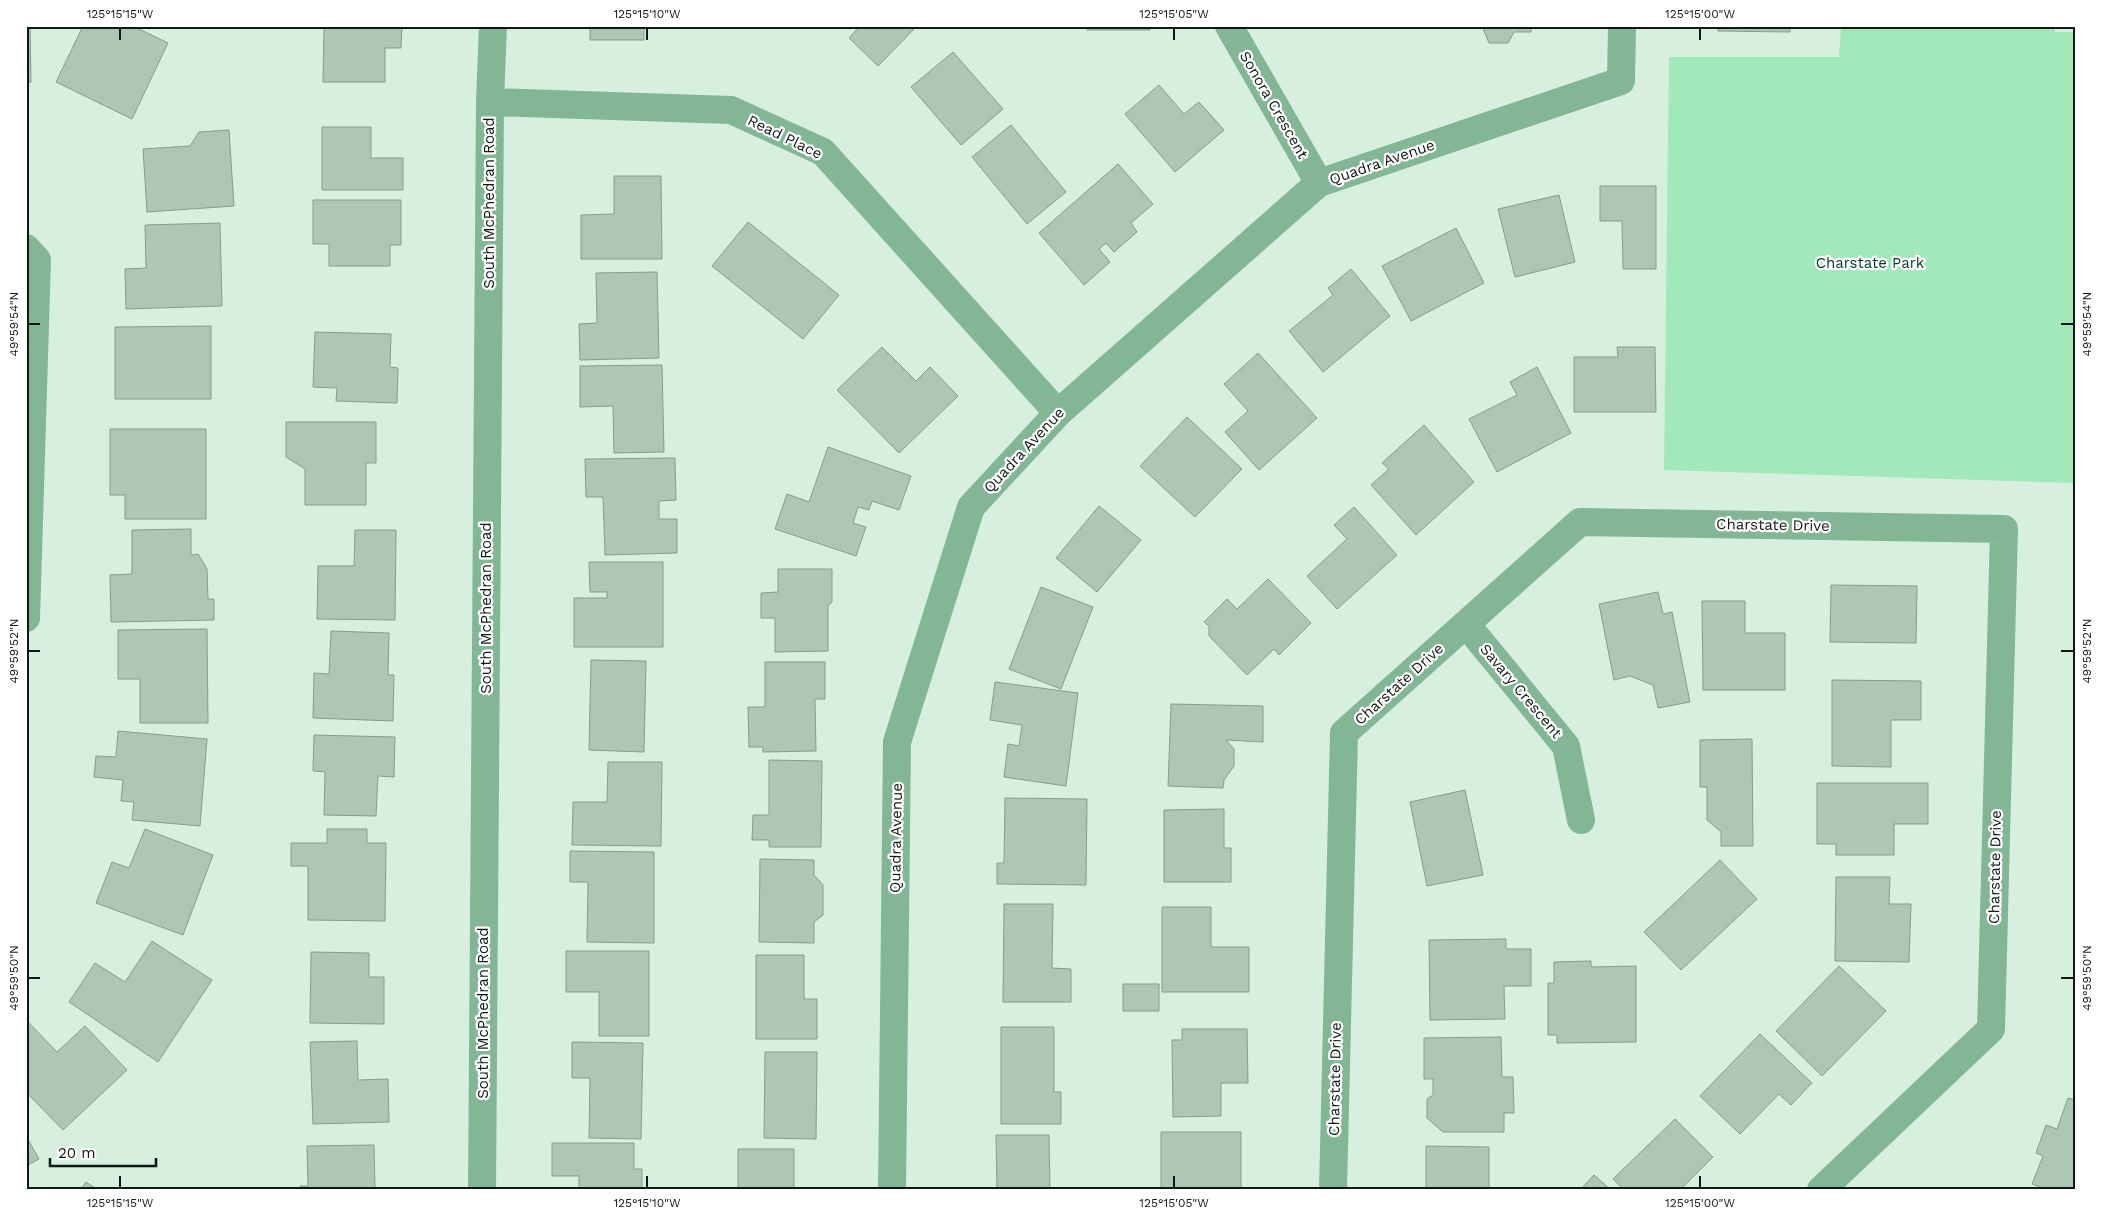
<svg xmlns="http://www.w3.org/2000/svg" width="2101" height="1216" viewBox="0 0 2101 1216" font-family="'Work Sans',sans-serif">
  <rect width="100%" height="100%" fill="#d7efde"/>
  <!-- green -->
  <path fill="#a1e9ba" d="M1841,26h213l1,6h20v451l-411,-13 5,-413h170z"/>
  <!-- building -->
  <path fill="#aec6b5" stroke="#869d8d" d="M26,26h4l1,56h-5z
    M83,26h50l35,17 -36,76 -76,-37z
    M324,26h78l-1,22h-16v34h-62z
    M590,26h54v14h-54z
    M860,26h57l-39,40 -29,-28z
    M1087,26h63v4h-63z
    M1482,26h49v6h-17l-6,11h-19z
    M1718,26h72v6l-72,-1z
    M953,52l50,57 -42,36 -50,-58z
    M1159,85l25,29 15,-12 25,28 -49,42 -50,-58z
    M1011,125l55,67 -39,32 -55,-67z
    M322,127h49v31h32v32h-81z
    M229,130l5,76 -87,6 -4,-63 47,-3 9,-14z
    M1118,164l35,40 -22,19 6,9 -23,20 -8,-9 -7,6 11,13 -26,23 -45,-52z
    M614,176h47l1,83h-81v-44l33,-1z
    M1600,186h56v83h-33l-1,-48h-22z
    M1559,195l16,67 -60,15 -17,-68z
    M313,200h88v45h-11v21h-61v-22h-16z
    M748,222l91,73 -36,44 -91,-73z
    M220,223l2,83 -96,3 -1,-40 21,-1 -1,-43z
    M1456,228l28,55 -73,38 -29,-55z
    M1351,269l39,47 -67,56 -34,-41 44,-36 -5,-7z
    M657,272l2,86 -79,2 -1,-36 18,-1 -1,-50z
    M211,326v73h-96v-72z
    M315,332l76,2 -1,33 8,1 -1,35 -61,-2 1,-13 -24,-1z
    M882,347l34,34 14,-14 28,29 -59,57 -62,-63z
    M1617,347h38l1,65h-82v-55h44z
    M1258,353l59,65 -58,52 -34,-38 23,-21 -24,-27z
    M662,365l2,87 -50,1 -1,-47 -33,1v-41z
    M1537,367l34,66 -74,39 -28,-53 48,-24 -7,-13z
    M1187,417l55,52 -47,48 -55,-51z
    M286,422h90v41h-10v42h-61v-36l-19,-12z
    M1424,425l50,57 -58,53 -45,-50 18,-16 -7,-6z
    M110,429h96v90h-81v-24h-15z
    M828,447l83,29 -12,34 -27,-9 -3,9 -11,-3 -5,16 13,4 -10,29 -81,-27 12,-35 22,8z
    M675,458l1,42 -17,1v18h18v34l-72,2 -2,-58h-17l-1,-38z
    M1099,506l42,34 -44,52 -41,-34z
    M1354,507l43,48 -60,54 -30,-33 40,-37 -13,-14z
    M191,529v26l7,-1 9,15 1,30h6v21l-103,2 -1,-47 22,-1v-44z
    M355,530h41l-1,90 -78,-1 1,-53h36z
    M589,562h74v85h-89v-49h33v-6h-17z
    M778,569h54v33l-4,4v45l-53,1v-34h-14v-25l17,-1z
    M1268,579l43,44 -32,32 -5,-6 -27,26 -38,-39v-10l-5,-4 23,-23 10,10z
    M1831,585l86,1 -1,57 -86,-1z
    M1041,587l52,20 -32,82 -52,-20z
    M1658,592l5,22 9,-2 18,90 -32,6 -5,-23 -23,-9 -16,4 -15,-76z
    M1702,601h43v32h40v57h-82z
    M207,629l1,94h-68v-44h-22v-49z
    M331,631l58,2 -1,42h6l-1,46 -80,-3 1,-45 15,1z
    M591,660l55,1 -2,91 -55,-2z
    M765,662h60v37h-10l1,52 -53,1v-5h-14l-1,-40h17z
    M1832,680l89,1v39h-30v47l-59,-1z
    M995,682l83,11 -12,93 -62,-9 4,-33 11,2 3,-21 -32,-5z
    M1171,704l92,2v36l-37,-2 8,9v17l-10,14 -1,8 -55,-2z
    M118,731l89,8 -7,87 -68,-6 2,-18 -13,-1 2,-21 -29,-3 2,-21 20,1z
    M314,735l81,2 -1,40 -16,-1 -2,40 -52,-1 1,-43 -12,-1z
    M1752,739l1,107h-32v-14l-14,-12v-33h-7v-47z
    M769,760l53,1 -1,86h-52v-7h-17l1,-25h16z
    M608,762h54l-1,84 -89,-1 1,-43h34z
    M1817,783h111v41h-34v31h-58v-11h-19z
    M1465,790l18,85 -56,11 -17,-84z
    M1005,798l82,1 -1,86 -89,-1v-21h7z
    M1224,809v39h7v34h-67v-72z
    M145,829l68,26 -30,80 -87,-32 16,-41 17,6z
    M327,829h40v14h19l-1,78 -77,-1v-54h-17v-23h36z
    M570,851l84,1v91l-67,-1 1,-60h-18z
    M760,859l54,1v15l9,10v30l-9,7v21l-55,-1z
    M1720,860l37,39 -76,71 -37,-38z
    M1836,877h54l-1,27h22l-2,58 -74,-1z
    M1004,904h49l-1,64 19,1v33h-68z
    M1162,907h49v40h38v45h-87z
    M1506,939v10h25v37h-27l1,33 -75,1 -1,-80z
    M152,941l60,39 -54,82 -89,-60 26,-39 30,19z
    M566,951h83v85h-50v-44h-33z
    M311,952l58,1v24h15v47l-74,-1z
    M756,955h48v44h13v40h-61z
    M1591,961v6l45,-1v76l-79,1v-8h-9v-52h6v-21z
    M1839,966l47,45 -64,65 -46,-45z
    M1123,984h36v27h-36z
    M28,1022l29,30 28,-26 42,44 -64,60 -37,-38v-68z
    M1001,1027h53v65h7v32h-60z
    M1182,1029h65l1,54h-27v33l-48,1 -1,-77h10z
    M1760,1034l52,49 -21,22 -12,-11 -39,40 -40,-38z
    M1501,1037l1,40h11l1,36h-10v19h-61l-16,-14v-19l6,-4v-16h-9v-41z
    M357,1041l1,39 30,-1 1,43 -76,2 -3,-82z
    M572,1042l71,1 -2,96 -52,-1 1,-60h-18z
    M765,1052h52l-1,87 -52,-1z
    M2068,1098l7,2v90h-27l-16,-6 11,-28 -7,-3 10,-28 11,4z
    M1675,1119l38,38 -33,33h-56l-11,-11z
    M1161,1132h80v58h-80z
    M996,1135h53l1,55h-53z
    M26,1136l13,23 -13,7z
    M552,1143h82v26h8v21h-63v-14h-27z
    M374,1145l1,44 5,1h-79l-1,-4h8l-1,-40z
    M1426,1146l63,1v43h-63z
    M738,1149h56v41h-56z
    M1594,1175l17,15h-31z
    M86,1182l12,8h-18z"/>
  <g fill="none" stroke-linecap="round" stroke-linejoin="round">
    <!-- minor -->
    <path stroke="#83b694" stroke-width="28" d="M1229,26l90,157
      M490,102l241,8 92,42 235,261
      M26,248l11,12 -11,358
      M1466,624l100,122 15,74
      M482,1190l8,-1088 3,-76
      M892,1190l5,-448 74,-235 87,-94 261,-230 302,-102 1,-55
      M1333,1190l11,-457 236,-211 424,7 -13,500 -170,161"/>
  </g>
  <!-- ticks -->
  <path fill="none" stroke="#0f1812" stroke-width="2" d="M120,28v12M647,28v12M1174,28v12M1700,28v12M28,324h12M2061,324h13M28,651h12M2061,651h13M28,978h12M2061,978h13M120,1176v12M647,1176v12M1174,1176v12M1700,1176v12"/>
  <g text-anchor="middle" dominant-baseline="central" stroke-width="4.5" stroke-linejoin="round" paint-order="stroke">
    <!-- street labels -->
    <g font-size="15" fill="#0f1812" stroke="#fff">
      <text transform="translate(1274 105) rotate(60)">Sonora Crescent</text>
      <text transform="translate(785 137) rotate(26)">Read Place</text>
      <text transform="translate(1382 162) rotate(-19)">Quadra Avenue</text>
      <text transform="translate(489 203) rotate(-90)">South McPhedran Road</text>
      <text transform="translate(1024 450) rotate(-47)">Quadra Avenue</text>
      <text transform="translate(1773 525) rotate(1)">Charstate Drive</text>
      <text transform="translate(486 608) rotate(-90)">South McPhedran Road</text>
      <text transform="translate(1399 684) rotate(-42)">Charstate Drive</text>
      <text transform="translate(1521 691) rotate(50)">Savary Crescent</text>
      <text transform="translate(896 838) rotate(-89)">Quadra Avenue</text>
      <text transform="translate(1995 867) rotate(-89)">Charstate Drive</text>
      <text transform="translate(483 1013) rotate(-90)">South McPhedran Road</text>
      <text transform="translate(1335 1079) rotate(-89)">Charstate Drive</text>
    </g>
    <!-- park labels -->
    <g font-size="15" fill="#003c1f" stroke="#fff">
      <text x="1870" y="263">Charstate Park</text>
    </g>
  </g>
  <!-- border -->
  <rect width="2101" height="1216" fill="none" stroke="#ffffff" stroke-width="55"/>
  <!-- scale -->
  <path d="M50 1158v8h106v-8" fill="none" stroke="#0f1812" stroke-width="2.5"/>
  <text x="58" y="1158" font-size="15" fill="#0f1812" stroke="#ffffff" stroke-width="4" paint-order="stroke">20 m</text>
  <rect x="28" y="28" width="2046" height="1160" fill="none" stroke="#0f1812" stroke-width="2"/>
  <g font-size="12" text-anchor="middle" fill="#0f1812">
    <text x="120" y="18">125°15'15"W</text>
    <text x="647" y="18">125°15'10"W</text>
    <text x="1174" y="18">125°15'05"W</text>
    <text x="1700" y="18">125°15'00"W</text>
    <text transform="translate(14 324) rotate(-90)" y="4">49°59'54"N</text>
    <text transform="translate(2087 324) rotate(-90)" y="4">49°59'54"N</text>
    <text transform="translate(14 651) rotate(-90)" y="4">49°59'52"N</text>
    <text transform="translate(2087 651) rotate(-90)" y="4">49°59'52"N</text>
    <text transform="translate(14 978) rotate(-90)" y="4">49°59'50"N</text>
    <text transform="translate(2087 978) rotate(-90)" y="4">49°59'50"N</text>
    <text x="120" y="1207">125°15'15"W</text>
    <text x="647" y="1207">125°15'10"W</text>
    <text x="1174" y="1207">125°15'05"W</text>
    <text x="1700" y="1207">125°15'00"W</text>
  </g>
</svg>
